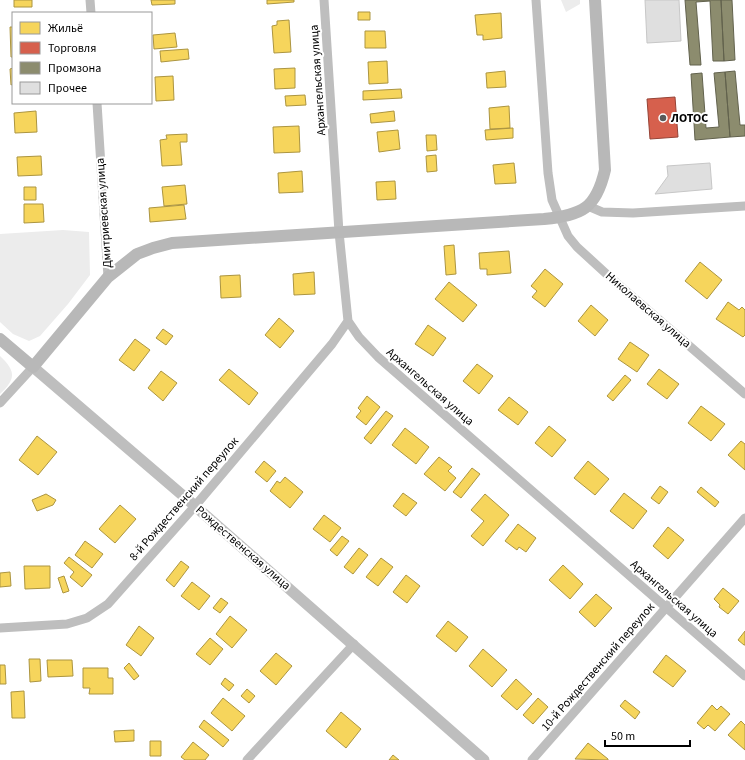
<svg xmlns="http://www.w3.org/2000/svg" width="745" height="760" viewBox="0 0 745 760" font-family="'Source Sans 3',sans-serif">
  <rect width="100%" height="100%" fill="#fff"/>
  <!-- green -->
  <path fill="#ececec" d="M561,0h19v4l-14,8z
    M63,230l26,2 1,43 -22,29 -28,32 -11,5 -16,-7 -13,-12v-88z
    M0,356c16,15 16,23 0,38z"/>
  <!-- homes -->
  <path fill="#f6d55c" stroke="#ac9540" d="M14,0h18v7h-18z
    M151,0h24v4l-23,1z
    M267,0h27v2l-27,2z
    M358,12h12v8h-12z
    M501,13l1,25 -19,2v-5h-6l-2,-20z
    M289,20l2,32 -17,1 -2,-27 5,-1v-4z
    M10,27h3v30h-2z
    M365,31h20l1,17h-21z
    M175,33l2,14 -23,2 -1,-14z
    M188,49l1,10 -28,3 -1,-11z
    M387,61l1,22 -19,1 -1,-22z
    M13,68v16l-2,1 -1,-16z
    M295,68v20l-20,1 -1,-20z
    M505,71l1,16 -19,1 -1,-15z
    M173,76l1,24 -18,1 -1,-24z
    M401,89l1,9 -39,2v-9z
    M305,95l1,10 -20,1 -1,-10z
    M509,106l1,22 -20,1 -1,-21z
    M36,111l1,21 -22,1 -1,-20z
    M394,111l1,10 -24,2 -1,-9z
    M299,126l1,26 -26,1 -1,-26z
    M513,128v10l-27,2 -1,-10z
    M398,130l2,19 -21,3 -2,-20z
    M187,134v8h-7l2,23 -20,1 -2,-26 7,-1 -1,-4z
    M426,135h10l1,15 -10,1z
    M436,155l1,16 -10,1 -1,-16z
    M41,156l1,19 -24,1 -1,-19z
    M514,163l2,20 -21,1 -2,-19z
    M302,171l1,21 -24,1 -1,-20z
    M395,181l1,18 -19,1 -1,-18z
    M185,185l2,19 -23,2 -2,-19z
    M24,187h12v13h-12z
    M24,204h19l1,18 -20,1z
    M184,205l2,14 -36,3 -1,-14z
    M454,245l2,29 -10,1 -2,-29z
    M509,251l2,22 -24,2v-6h-7l-1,-16z
    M700,262l22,18 -15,19 -22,-18z
    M545,269l18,15 -18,23 -13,-10 5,-6 -6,-5z
    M314,272l1,22 -21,1 -1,-21z
    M240,275l1,22 -20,1 -1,-22z
    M449,282l28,23 -14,17 -28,-23z
    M728,302l11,8 3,-3 3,3v25l-2,2 -27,-18z
    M591,305l17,15 -13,16 -17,-15z
    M279,318l15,13 -14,17 -15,-13z
    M428,325l18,13 -13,18 -18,-12z
    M163,329l10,7 -7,9 -10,-7z
    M135,339l15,11 -16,21 -15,-11z
    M630,342l19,13 -12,17 -19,-13z
    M477,364l16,12 -14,18 -16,-13z
    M229,369l29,24 -9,12 -30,-25z
    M659,369l20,15 -12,15 -20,-15z
    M161,371l16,12 -14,18 -15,-13z
    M625,375l6,5 -18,21 -6,-5z
    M367,396l13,11 -14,18 -10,-8 5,-6 -3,-3z
    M509,397l19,15 -10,13 -20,-15z
    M701,406l24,18 -14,17 -23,-18z
    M386,411l7,5 -22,28 -7,-6z
    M549,426l17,14 -14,17 -17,-14z
    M405,428l24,19 -13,17 -24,-19z
    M37,436l20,16 -19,23 -19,-15z
    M741,441l4,3v26l-17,-15z
    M439,457l13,10 -4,4 8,7 -11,13 -21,-17z
    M264,461l12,10 -9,11 -12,-10z
    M588,461l21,18 -14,16 -21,-17z
    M472,468l8,6 -19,24 -8,-6z
    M285,477l18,15 -13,16 -20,-17 7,-10 3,2z
    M660,486l8,6 -9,12 -8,-6z
    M701,487l18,15 -4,5 -18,-15z
    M403,493l14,10 -11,13 -13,-10z
    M624,493l23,18 -14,18 -23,-18z
    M46,494l10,6 -3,5 -16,6 -5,-11z
    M485,494l24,21 -26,31 -12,-10 13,-15 -13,-11z
    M120,505l16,14 -21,24 -16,-14z
    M324,515l17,13 -11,14 -17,-13z
    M518,524l18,14 -10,14 -7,-5 -2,3 -12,-9z
    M668,527l16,13 -16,19 -15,-13z
    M342,536l7,5 -12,15 -7,-6z
    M85,541l18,13 -11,14 -17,-13z
    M359,548l9,7 -15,19 -9,-7z
    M69,557l23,18 -10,12 -12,-10 4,-5 -10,-9z
    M381,558l12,9 -15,19 -12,-9z
    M181,561l8,6 -15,20 -8,-7z
    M563,565l20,19 -13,15 -21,-19z
    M24,566h26v22l-25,1z
    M10,572l1,14 -11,1v-14z
    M406,575l14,11 -13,17 -14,-11z
    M64,576l5,15 -6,2 -5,-15z
    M192,582l18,14 -11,14 -18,-14z
    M723,588l16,13 -11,13 -9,-7 1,-2 -6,-6z
    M596,594l16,14 -17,19 -16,-15z
    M221,598l7,5 -8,10 -7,-5z
    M230,616l17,14 -15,18 -16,-14z
    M448,621l20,16 -12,15 -20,-16z
    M139,626l15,12 -13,18 -15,-11z
    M745,631v14h-1l-6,-5z
    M210,638l13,11 -13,16 -14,-11z
    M483,649l24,21 -15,17 -23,-21z
    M276,653l16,13 -16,19 -16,-14z
    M666,655l20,16 -13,16 -20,-15z
    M29,659h11l1,22 -11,1z
    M47,660h25l1,16 -25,1z
    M129,663l10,13 -5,4 -10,-12z
    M0,665h5l1,19h-6z
    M83,668h25v10h5v16h-24l1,-6h-7z
    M225,678l9,7 -5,6 -8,-7z
    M516,679l16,15 -15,16 -16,-14z
    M247,689l8,7 -6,7 -8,-7z
    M24,691l1,27h-13l-1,-26z
    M223,698l22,18 -13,15 -21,-18z
    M538,698l10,9 -15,17 -10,-9z
    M625,700l15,12 -5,7 -15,-13z
    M712,705l5,5 4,-4 9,8 -15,17 -7,-6 -4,4 -7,-6z
    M341,712l20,17 -15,19 -20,-17z
    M204,720l25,20 -6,7 -24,-20z
    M741,721l4,4v25l-17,-15z
    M134,730v11l-19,1 -1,-11z
    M150,741h11v15h-11z
    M193,742l16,13 -4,5h-20l-4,-3z
    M588,743l20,16v1l-33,-1z
    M393,755l6,5h-10z"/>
  <!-- shops -->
  <path fill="#d6604d" stroke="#964336" d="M675,97l3,40 -28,2 -3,-40z"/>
  <!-- industry -->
  <path fill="#8c8c6e" stroke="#62624d" d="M685,0h36l3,61h-11l-3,-60 -14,1 5,63h-11z
    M721,0h11l3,60 -11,1z
    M735,71l5,54h5v11l-15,1 -5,-65z
    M725,72l5,65 -35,3 -4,-66 11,-1 4,55 13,-1 -5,-54z"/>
  <!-- building -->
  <path fill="#dfdfdf" stroke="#c7c7c7" d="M645,0h34l2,41 -34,2z
    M710,163l2,26 -57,5 13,-18 -1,-10z"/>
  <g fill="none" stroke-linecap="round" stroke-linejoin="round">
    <!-- minor -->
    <path stroke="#bebebe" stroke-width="9" d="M90,0l1,13
      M324,0l15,232 9,89 11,16 19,20 367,319
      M536,0l12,173 4,27 16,36 9,11 36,33 132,114
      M97,103l11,174
      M588,206l14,6 31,1 112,-7
      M0,403l33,-36
      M0,628l67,-4 20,-6 21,-14 87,-98 137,-162 16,-23
      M247,760l107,-116
      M532,760l213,-242"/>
    <!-- tertiary -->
    <path stroke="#bebebe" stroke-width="11" d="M33,367l162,139 289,254"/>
    <!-- secondary -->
    <path stroke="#b8b8b8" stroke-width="12" d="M0,339l33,28 75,-90 29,-23 16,-6 19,-5 372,-24c38,-4 52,-10 61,-49l-10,-170"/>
  </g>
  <!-- markers -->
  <circle fill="#595959" stroke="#fff" stroke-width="1.5" cx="663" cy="118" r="4"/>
  <g text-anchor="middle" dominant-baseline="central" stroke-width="4" stroke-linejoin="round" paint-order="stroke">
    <!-- street labels -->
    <g font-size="12" fill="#000" stroke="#fff">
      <text transform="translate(318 80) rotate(-94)">Архангельская улица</text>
      <text transform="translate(104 213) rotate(-94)">Дмитриевская улица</text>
      <text transform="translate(648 310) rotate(41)">Николаевская улица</text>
      <text transform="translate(430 387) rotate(41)">Архангельская улица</text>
      <text transform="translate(184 499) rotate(-49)">8-й Рождественский переулок</text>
      <text transform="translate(243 548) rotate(41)">Рождественская улица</text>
      <text transform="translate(674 599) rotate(41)">Архангельская улица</text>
      <text transform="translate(598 667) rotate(-49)">10-й Рождественский переулок</text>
    </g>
    <!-- poi labels -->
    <g font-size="12" font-weight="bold" fill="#000" stroke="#fff" text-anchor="start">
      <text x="671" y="118">ЛОТОС</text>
    </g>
  </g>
  <!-- legend -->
  <rect x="12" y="12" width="140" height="92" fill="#ffffff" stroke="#999999"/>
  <rect x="20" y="22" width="20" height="12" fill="#f6d55c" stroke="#999999"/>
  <text x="48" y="32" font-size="12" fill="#000000">Жильё</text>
  <rect x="20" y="42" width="20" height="12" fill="#d6604d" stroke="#999999"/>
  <text x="48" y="52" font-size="12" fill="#000000">Торговля</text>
  <rect x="20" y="62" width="20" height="12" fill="#8c8c6e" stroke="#999999"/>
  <text x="48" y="72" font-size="12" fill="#000000">Промзона</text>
  <rect x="20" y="82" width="20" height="12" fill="#dfdfdf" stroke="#999999"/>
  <text x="48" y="92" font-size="12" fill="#000000">Прочее</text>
  <!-- scale -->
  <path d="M605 740v6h85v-6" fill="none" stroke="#000000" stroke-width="2"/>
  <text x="611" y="740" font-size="12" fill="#000000" stroke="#ffffff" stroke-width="3" paint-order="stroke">50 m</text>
</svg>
